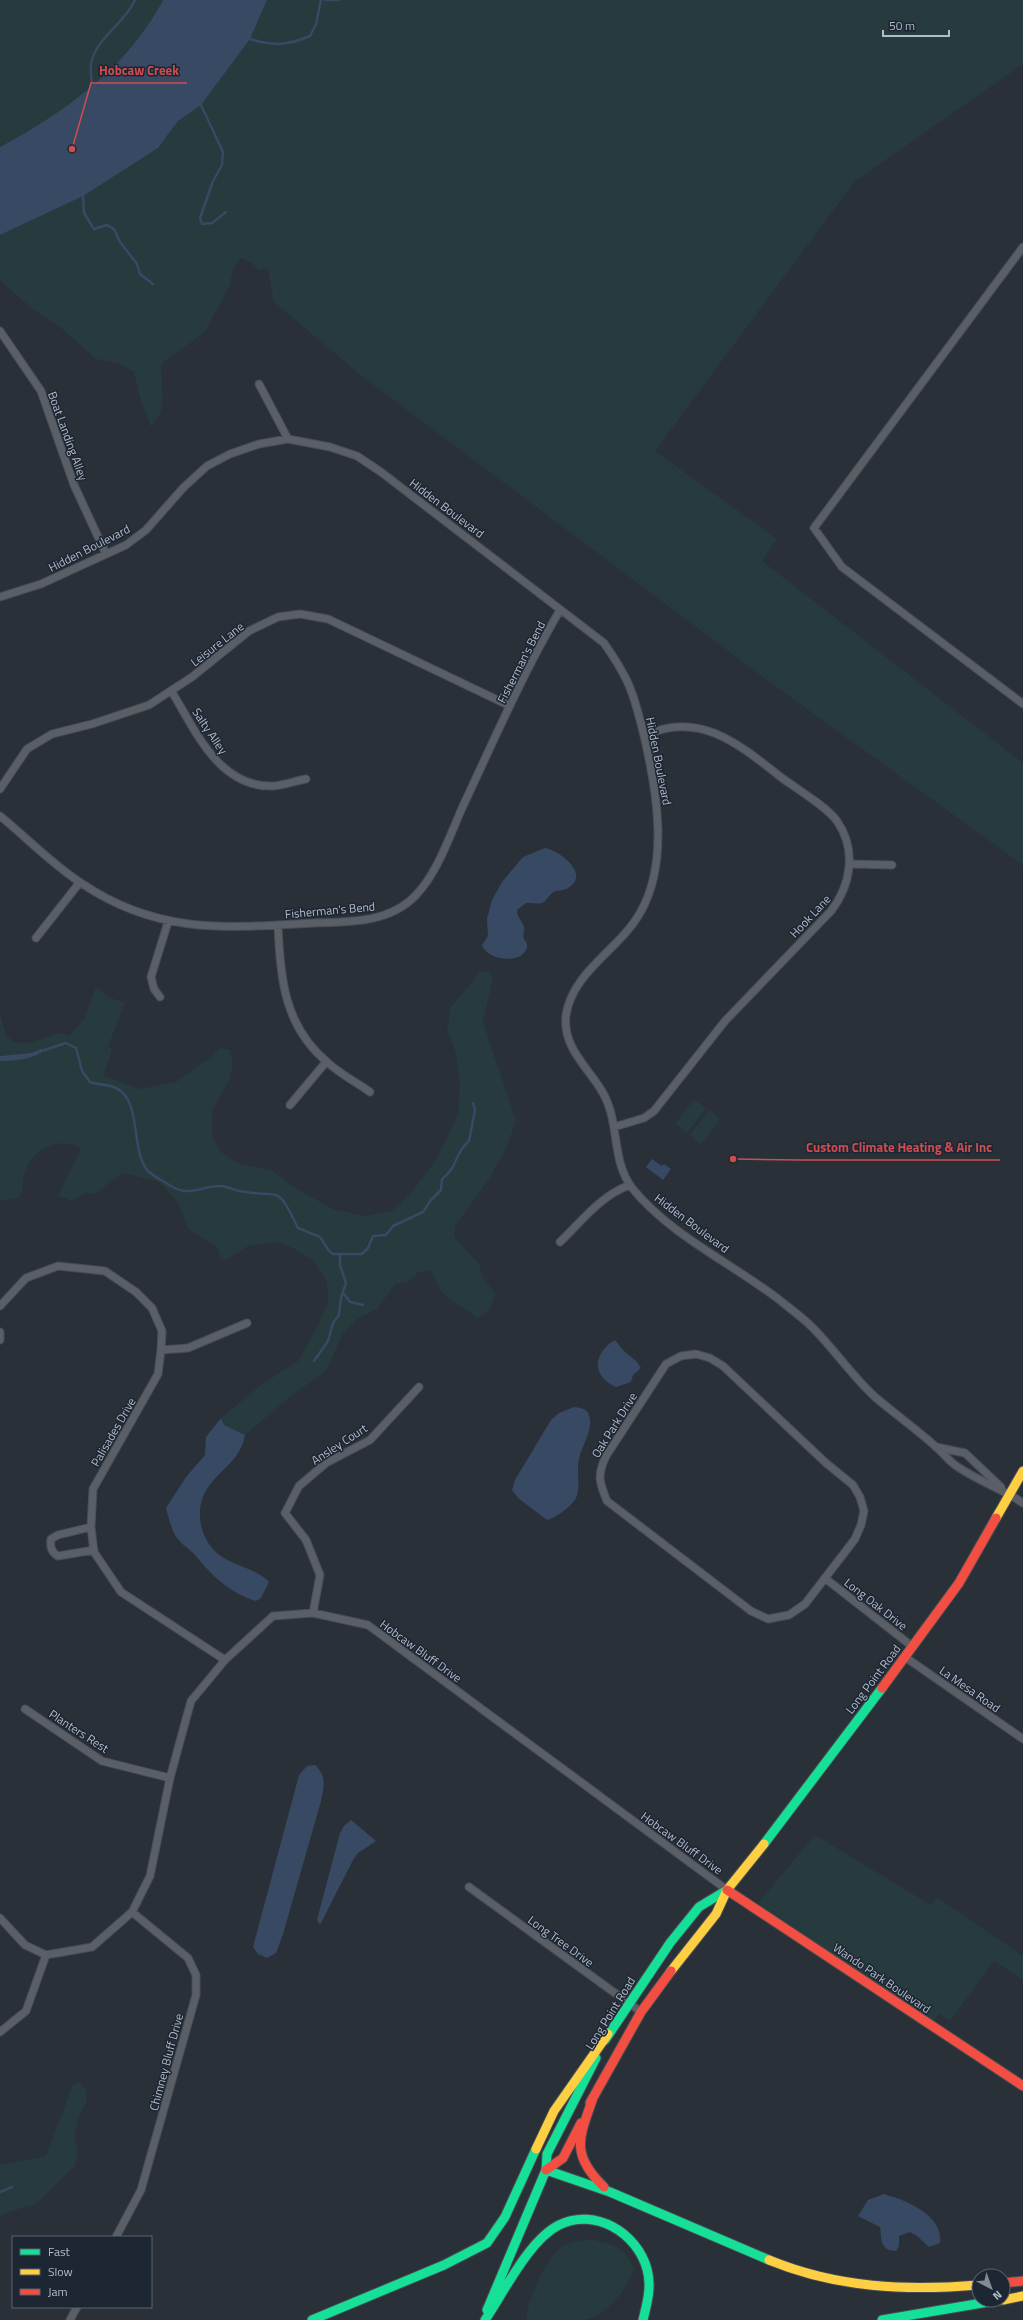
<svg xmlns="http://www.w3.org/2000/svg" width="1023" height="2320" viewBox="0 0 1023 2320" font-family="'Titillium Web',sans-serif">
  <rect width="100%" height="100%" fill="#2a3038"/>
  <!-- green -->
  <path fill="#273a3e" d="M0,0h163c-35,67 -98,112 -163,147z
    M267,0h756v64l-169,118 -199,269 122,88 -15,22 261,202v102l-252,-182 -413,-310 -84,-71 -6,-34 -9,2 -7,-7 -10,-5 -9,11 -3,16 -26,48 -42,30c-3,15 4,38 -2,51 -3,4 -7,9 -9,13l-10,-26 -7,-29 -16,-9 -22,-4 -36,-32 -29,-19 -31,-28v-45l28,-13 130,-74 20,-27 23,-17 49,-65z
    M489,971l4,6 -10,45 33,98 -9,27 -18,32 -34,47 -1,11 25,27 4,14 12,15c-2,12 -6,21 -18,25 -12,-10 -25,-16 -36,-27 -4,-5 -5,-13 -10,-20l-13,1c-6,9 -12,12 -22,11l-19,26 -19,9 -15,15 -17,38 -35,25 -46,39 -21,-10 -3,-7 40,-33 37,-24 20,-35 10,-24 -1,-20 -13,-21 -19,-12 -17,-7 -30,4 -20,13h-7l-4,-12 -29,-18 -10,-27 -20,-21 -36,-8 -27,21 -11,-1 -11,8 -15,-5 23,-48c-23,-11 -46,-1 -56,23 -4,10 1,16 -7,27l-18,3v-140l41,-8v-4l-10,4 -31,3v-43l6,23 10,7 17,-1 25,-9 11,3 16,-18 11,-31 14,11 15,4 -17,45 4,2 -8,27 36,13 36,-7 35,-25 9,-9 10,2 3,15 -4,16 -17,29v27l9,15 16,11 36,8 19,15 41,23 32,7 27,-5 20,-19 26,-35 20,-43 2,-32 -4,-29 -9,-23 4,-23 29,-35z
    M694,1099l12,9 -19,25 -12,-9z
    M709,1110l11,9 -19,25 -11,-9z
    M815,1835l116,70 7,-7 85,58v24l-29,-19 -44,60 -11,-7 -6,8 -175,-119z
    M79,2082l7,8 1,11 -8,15 -5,20 4,18 -4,13 -38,37 -25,7 -11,5v-51l46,-9 27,-71z
    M590,2239c24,6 32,6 44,29 -6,21 -28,48 -50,52 -18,0 -39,0 -57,0 -2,-17 19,-61 33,-72 9,-7 19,-7 30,-9z"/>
  <!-- water -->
  <path fill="#384963" d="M163,0h104l-17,39 -49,66 -23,16 -20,27 -75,48 -83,39v-88c65,-35 128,-80 163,-147z
    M545,848c15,3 46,26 23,40 -4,3 -11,2 -15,4 -13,13 -5,12 -27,11l-9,7c0,8 5,10 7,17 1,4 -2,8 0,12 2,3 4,5 3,8 -4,18 -40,14 -45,-2l6,-9 -1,-17 5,-19 10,-18 21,-25z
    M41,1049l4,1c-10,9 -32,11 -45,11v-5l31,-3z
    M652,1159l10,7 2,-2 7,5 -8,11 -17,-13z
    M615,1340l8,10 14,12 4,6 -8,7 -2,7 -15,5c-25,-11 -23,-34 -1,-47z
    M574,1407c6,1 13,1 15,8 5,14 -7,30 -10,44 -3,12 2,29 -3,39 -5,9 -21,20 -29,22l-29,-22 -6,-8 3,-10 36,-60 8,-7z
    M221,1418l3,7 21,10c-4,24 -23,33 -36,51 -14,19 -11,45 3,62 15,18 42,18 57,34l-8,16 -5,3c-26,-8 -44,-25 -60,-45 -8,-9 -18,-13 -23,-25 -3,-7 -5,-16 -7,-23l20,-31 19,-22 1,-18z
    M315,1765c12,11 9,21 6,36l-38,133 -7,19 -9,5 -9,-4 -5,-7 46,-172 8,-9z
    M351,1820l25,21 -18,12 -5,7 -33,65 -3,-5 23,-87 4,-7z
    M884,2194c21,6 60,21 56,49l-11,4 -12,-11 -7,-4 -11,4v10l-3,5c-18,0 -14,-16 -16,-24l-22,-11 10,-16z"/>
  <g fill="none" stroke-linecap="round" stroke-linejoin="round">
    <!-- stream -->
    <path stroke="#384963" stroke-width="2.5" d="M325,0h14
      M250,39c24,7 36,7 60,-3l6,-12 5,-24
      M92,88c0,-7 -2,-17 -1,-25 6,-26 34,-40 44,-63
      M201,105l22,47 -1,13 -9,16 -13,37 2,6 10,-1 14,-11
      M83,196l1,17 10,16 13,-4 7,4 6,13 17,22 3,10 13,10
      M45,1050l21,-7 10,5 6,23 8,11c8,3 18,2 26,6 26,11 14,63 32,83 6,6 16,10 23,15 20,12 31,-1 50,0 6,0 12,4 18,5 43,8 37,-9 59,37l22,9 9,14 4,3h29l6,-6 5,-12 13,-1 7,-9 30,-14 8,-12 10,-10 1,-11c17,-13 11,-24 27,-38l6,-31 -2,-7
      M344,1294l6,8 13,3
      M314,1361l14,-20 5,-18 6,-8 2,-17 5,-15 -6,-18v-10
      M0,2192l12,-5"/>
    <defs>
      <path id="street" d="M1023,247l-209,281 28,39 181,137
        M0,331l41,60 33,94 32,69
        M259,384l29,55
        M0,597l41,-13 85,-39 20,-15 37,-42 24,-22 23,-12 29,-10 29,-5 42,8 27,9 24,16 223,171c9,13 17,25 23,38 9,19 13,39 18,59 12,53 24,123 -5,173 -21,37 -67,58 -74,102 -4,33 23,53 37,78 17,30 8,67 29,95 40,49 102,76 150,114 10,8 21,16 30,25 22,22 40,49 63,70 20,17 41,32 60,49 7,6 13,14 20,19 21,15 47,24 68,38
        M172,692c23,38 47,96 101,94 11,-1 22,-5 33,-7
        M0,789l27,-40 25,-15 40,-10 57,-19 43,-28 57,-46 29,-14 22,-3 28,5 182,87
        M0,816c27,22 52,48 81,67 77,52 145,45 233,40 35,-1 76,0 102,-28 22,-23 34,-60 47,-89 31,-66 60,-133 97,-196
        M851,864l41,1
        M278,925c2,52 6,101 49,137 13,12 29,20 43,30
        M36,938l44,-56
        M160,997l-6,-8 -3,-12 17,-55
        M290,1105l36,-43
        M614,1127l30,-9 10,-7 71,-90 106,-110c20,-26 26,-61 6,-90 -10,-14 -40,-32 -55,-43 -42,-33 -83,-69 -138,-42
        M560,1242c21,-20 41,-47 70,-57
        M0,1306l26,-28 32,-12 47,5 31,21 16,16 10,23 -1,19
        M0,1332v8
        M696,1354l14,4 13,8 103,97 27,22 7,12 4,14 -3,14 -6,14 -50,65 -16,11 -21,4 -17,-8 -144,-110c-8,-19 -10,-26 -1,-45l60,-92 15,-8z
        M936,1447l29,6 36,34
        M91,1527l-33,8 -7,4c-1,8 0,13 7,17l36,-6
        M826,1579l87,68
        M313,1613l7,-38 -14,-35 -21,-27 14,-27 27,-23 44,-23 49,-53
        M905,1657l118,82
        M225,1660l-104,-68 -27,-40 -3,-25 2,-38 65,-115 3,-24 27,-2 59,-25
        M25,1709l77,52 68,17
        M469,1887l172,125
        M0,1918l25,27 21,10 46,-8 40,-35 18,-36 20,-98 21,-77 34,-41 48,-44 40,-3 55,12 359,265
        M0,2032l26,-21 20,-56
        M116,2237l25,-47 55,-195v-20l-8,-17 -56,-46
        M70,2320l7,-13"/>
      <path id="fast" d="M764,1844l118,-156
        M605,2040l65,-97 29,-36 28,-17
        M546,2170l64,22 159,68
        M487,2310l59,-140 1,-16 49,-96
        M312,2320l132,-55 43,-22 18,-26 31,-68
        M485,2320c19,-28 44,-80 74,-95 36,-18 78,8 88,44 5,18 0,34 -4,51
        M882,2320l118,-20"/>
      <path id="slow" d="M996,1518l27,-47
        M671,1971l45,-57 11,-24 37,-46
        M536,2149l18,-38 54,-77
        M769,2260c68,28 137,31 210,25
        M1003,2300l20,-4"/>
      <path id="jam" d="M882,1688l77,-105 37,-65
        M727,1890l296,196
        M593,2098c-14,40 -23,56 11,89
        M590,2103l51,-91 30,-41
        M546,2170l17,-12 18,-35
        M1003,2283l20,-2"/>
    </defs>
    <!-- street casing -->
    <use href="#street" stroke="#484c53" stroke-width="9"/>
    <!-- fast casing -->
    <use href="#fast" stroke="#484c53" stroke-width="11"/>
    <!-- slow casing -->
    <use href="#slow" stroke="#484c53" stroke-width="11"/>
    <!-- jam casing -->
    <use href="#jam" stroke="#484c53" stroke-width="11"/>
    <!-- street -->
    <use href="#street" stroke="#5a5e66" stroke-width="7"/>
    <!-- fast -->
    <use href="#fast" stroke="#16e098" stroke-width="9"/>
    <!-- slow -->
    <use href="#slow" stroke="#ffcf43" stroke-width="9"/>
    <!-- jam -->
    <use href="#jam" stroke="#f24e42" stroke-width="9"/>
  </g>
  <g text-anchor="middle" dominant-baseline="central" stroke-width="3" stroke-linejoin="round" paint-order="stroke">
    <!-- street labels -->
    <g font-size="12" fill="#b4bcc9" stroke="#1d2633">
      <text transform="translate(68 436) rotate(70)">Boat Landing Alley</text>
      <text transform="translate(447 508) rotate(37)">Hidden Boulevard</text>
      <text transform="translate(89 548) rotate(-27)">Hidden Boulevard</text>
      <text transform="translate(217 644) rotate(-38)">Leisure Lane</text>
      <text transform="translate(521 662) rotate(-63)">Fisherman's Bend</text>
      <text transform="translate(210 731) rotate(56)">Salty Alley</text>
      <text transform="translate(659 761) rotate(79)">Hidden Boulevard</text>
      <text transform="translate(330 910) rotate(-5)">Fisherman's Bend</text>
      <text transform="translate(810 916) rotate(-47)">Hook Lane</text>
      <text transform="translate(692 1223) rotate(37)">Hidden Boulevard</text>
      <text transform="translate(614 1425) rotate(-58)">Oak Park Drive</text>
      <text transform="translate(113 1432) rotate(-60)">Palisades Drive</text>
      <text transform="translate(339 1444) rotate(-33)">Ansley Court</text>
      <text transform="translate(876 1604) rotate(38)">Long Oak Drive</text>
      <text transform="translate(421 1651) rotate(36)">Hobcaw Bluff Drive</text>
      <text transform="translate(873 1679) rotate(-53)">Long Point Road</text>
      <text transform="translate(970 1689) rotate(35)">La Mesa Road</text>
      <text transform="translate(79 1731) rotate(33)">Planters Rest</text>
      <text transform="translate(682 1843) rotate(36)">Hobcaw Bluff Drive</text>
      <text transform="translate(561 1941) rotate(36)">Long Tree Drive</text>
      <text transform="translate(882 1978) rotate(34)">Wando Park Boulevard</text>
      <text transform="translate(610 2013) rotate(-58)">Long Point Road</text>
      <text transform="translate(166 2062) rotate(-75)">Chimney Bluff Drive</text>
    </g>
  </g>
  <!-- callouts -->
  <path fill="none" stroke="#ce4d50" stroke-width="1.5" d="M72 149L91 83H187M733 1159L798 1160H1000"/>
  <g fill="#ce4d50" stroke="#1d2633" stroke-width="1.5">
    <circle cx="72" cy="149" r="4"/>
    <circle cx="733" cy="1159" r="4"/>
  </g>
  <g font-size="13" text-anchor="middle" font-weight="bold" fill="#ce4d50" stroke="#1d2633" stroke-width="3" stroke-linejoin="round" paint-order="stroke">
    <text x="139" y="75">Hobcaw Creek</text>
    <text x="899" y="1152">Custom Climate Heating &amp; Air Inc</text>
  </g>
  <!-- legend -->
  <rect x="12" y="2236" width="140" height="72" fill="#1d2633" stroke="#59626f"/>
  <rect x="20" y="2249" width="20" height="6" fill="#16e098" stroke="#59626f"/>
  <text x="48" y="2256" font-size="12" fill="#b4bcc9">Fast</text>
  <rect x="20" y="2269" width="20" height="6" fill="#ffcf43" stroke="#59626f"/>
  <text x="48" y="2276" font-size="12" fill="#b4bcc9">Slow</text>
  <rect x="20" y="2289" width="20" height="6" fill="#f24e42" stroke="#59626f"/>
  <text x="48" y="2296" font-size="12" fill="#b4bcc9">Jam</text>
  <!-- north arrow -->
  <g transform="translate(991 2288) rotate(139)"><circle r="19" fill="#1d2633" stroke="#59626f"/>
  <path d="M0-3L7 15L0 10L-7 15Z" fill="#848b96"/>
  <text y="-6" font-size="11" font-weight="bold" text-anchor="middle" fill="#b4bcc9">N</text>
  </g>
  <!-- scale -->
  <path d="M883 30v6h66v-6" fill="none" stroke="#b4bcc9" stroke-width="2"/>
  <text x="889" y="30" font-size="12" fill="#b4bcc9" stroke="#1d2633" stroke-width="3" paint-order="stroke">50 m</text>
</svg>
